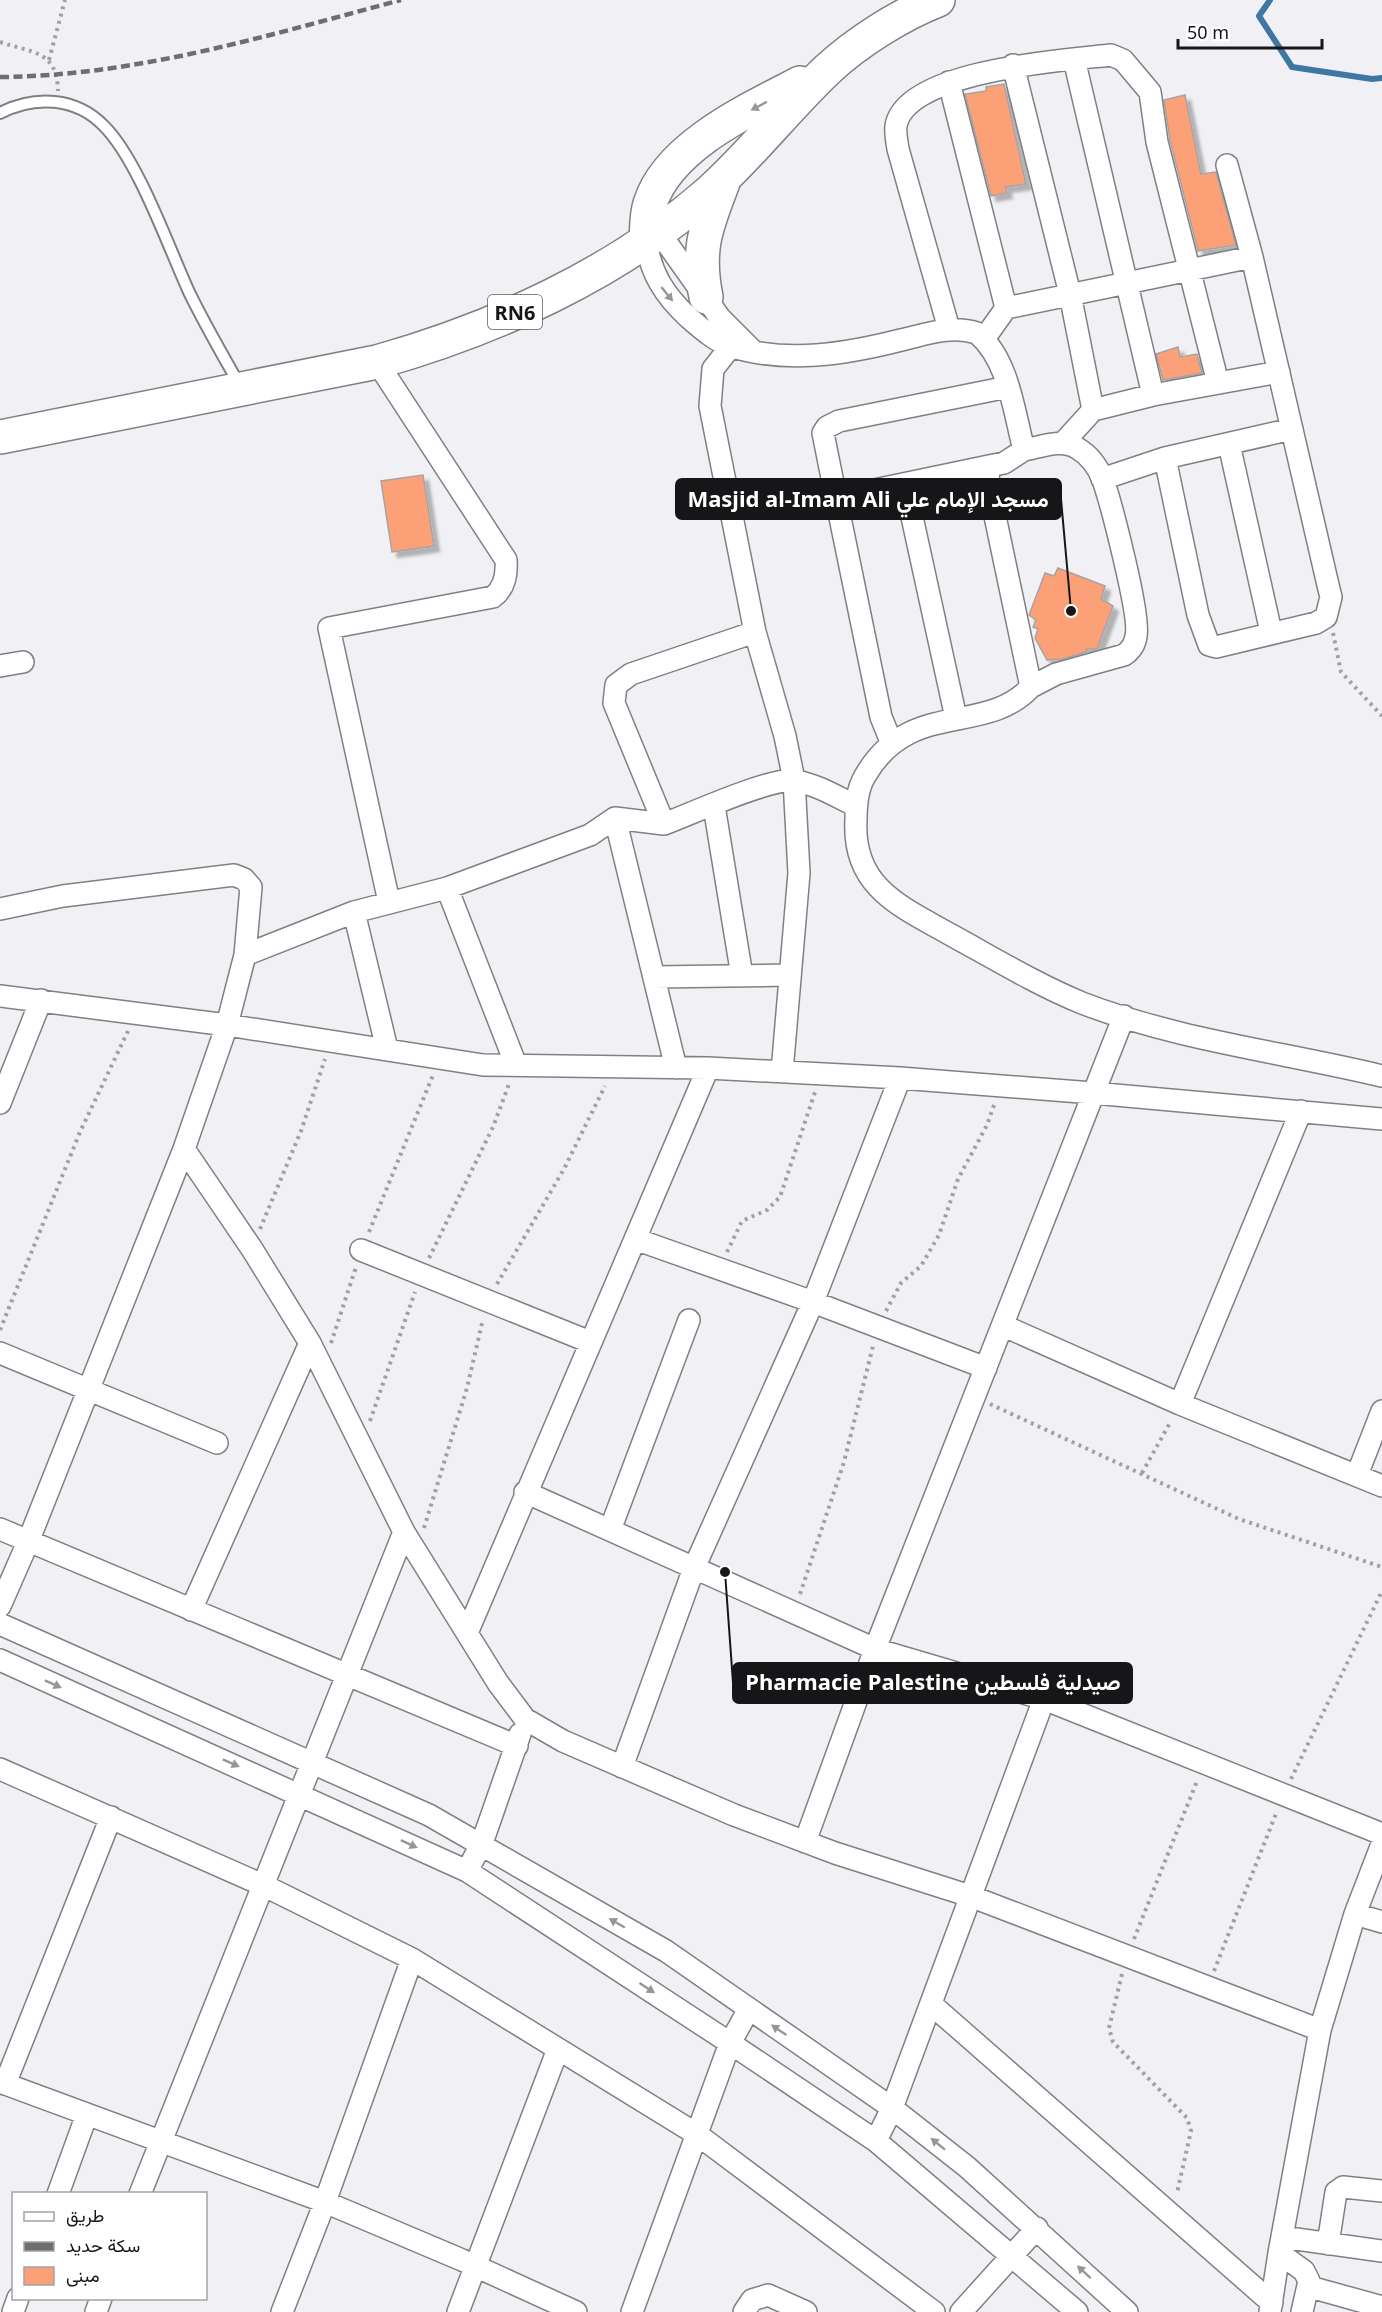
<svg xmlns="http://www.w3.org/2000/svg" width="1382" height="2312" viewBox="0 0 1382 2312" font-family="'Noto Sans',Vazirmatn,sans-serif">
  <defs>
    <filter id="shadow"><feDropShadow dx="5.5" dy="5.5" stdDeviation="1.5" flood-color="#0004"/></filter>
  </defs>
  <rect width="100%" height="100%" fill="#f1f1f5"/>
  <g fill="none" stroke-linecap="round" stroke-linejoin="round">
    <!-- stream -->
    <path stroke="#3f77a3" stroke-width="6" d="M1270,0l-11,16 33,51 80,12 10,-1"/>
  </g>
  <!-- building -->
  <path fill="#fca078" stroke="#a8a3a2" stroke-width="1.5" filter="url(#shadow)" d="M1004,84l22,100 -21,3 2,6 -16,3 -26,-102 21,-3v-4z
    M1185,95l16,79 15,-2 20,73 -38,6 -28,-111 -6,-40z
    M1178,347l2,10 17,-3 5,19 -39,7 -7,-26z
    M423,475l11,71 -42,6 -11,-71z
    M1058,568l47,18 -4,13 12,7 -16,43h-11v3l-23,7 -16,1 -12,-22 3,-9 -5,-2 3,-7 -7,-5 16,-42 9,3z"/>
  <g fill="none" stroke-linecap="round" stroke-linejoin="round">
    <defs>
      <path id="service" d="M0,113c35,-18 76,-16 104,13 34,34 64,120 85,166 15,31 33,62 50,92"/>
      <path id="minor" d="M1074,59l79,336
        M1013,65l57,229 23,116
        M949,82l57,226
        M659,232l61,86 32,32
        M646,240c4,33 19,56 43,78 12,10 26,23 41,28 57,18 116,8 171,-6 26,-6 50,-15 76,-7 32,27 37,79 47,117 17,-3 38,-12 53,-2 12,7 21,19 26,32 8,23 38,137 33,156 -1,8 -6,15 -12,19l-68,19 -25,13
        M949,329l-51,-180c-1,-7 -3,-16 -2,-23 9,-56 171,-66 215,-71l12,5 27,32 7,50 61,241
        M984,339l22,-31 246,-51
        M731,346l-18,23 -3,37 45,226 30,104 9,44 5,93 -17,199
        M377,362l129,198c1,14 -1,28 -13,37l-164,31 60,274
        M1063,443l30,-33 60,-15 126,-23
        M1229,444l42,188
        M1024,450l-20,13 -15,3 -1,17 43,204c-47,50 -121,11 -166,89 -8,13 -9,29 -9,44 -4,68 46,87 97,116 42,23 85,49 129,67 96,37 200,49 300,73
        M1165,458l33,157 11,30 7,2 100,-24 10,-6 5,-20 -3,-12 -76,-328 -25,-92
        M989,466l-153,32 -13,-65 4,-6 12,-6 169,-34
        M1102,479l63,-21 127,-29
        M905,485l51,233
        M836,498l45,219 11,27
        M755,632l-124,42 -15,11 -2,18 50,121c27,-10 109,-48 132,-43 22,4 41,16 60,25
        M0,666l23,-4
        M714,806l28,170
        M615,818l61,250
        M447,888l69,177
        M0,909l63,-13 171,-21 10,4 7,8 -6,68 -18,70 -43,124 -156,393 -28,64
        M354,912l33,137
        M245,955l109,-43 93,-24 143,-53 25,-17 49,6
        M654,977l136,-2
        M0,996l227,29 256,40 225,3 192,10 193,15 289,26
        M0,1103l41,-103
        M184,1149l68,100 58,94 94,189 94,151 27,36 38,22 171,74 101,38 135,43 350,134
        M635,1239l178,63 173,66
        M361,1250l229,92
        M1004,1326l176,78 202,82
        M0,1353l217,90
        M1180,1404l121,-293
        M1357,1475l25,-64
        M525,1492l350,157 169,50 338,135
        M0,1529l517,217
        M610,1530l79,-210
        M191,1610l119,-267
        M0,1624l429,191 237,136 226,157 75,59 160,145
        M467,1633l241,-565
        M0,1660l467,211 263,172 146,98 201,171
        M622,1767l72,-199 119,-266 87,-224
        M0,1769l265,117 147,73 286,176 236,177
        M805,1842l70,-193 249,-633
        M467,1871l15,-28 38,-109
        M1355,1914l27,8
        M931,2004l341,299
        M0,2082l325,120 137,58 114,52
        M5,2084l106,-267
        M876,2141l16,-33 152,-409
        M58,2194l29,-80
        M140,2194l264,-662
        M1282,2237l100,14
        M1328,2244l8,-52 7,-5 39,4
        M1279,2253l25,18 5,10 -7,31
        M1310,2287l72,20
        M13,2312l5,-14
        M96,2312l5,-14
        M282,2312l43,-110 87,-243
        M458,2312l100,-263
        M632,2312l98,-269 19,-34
        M744,2312l8,-12 16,-5 38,17
        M961,2312l76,-84
        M1270,2312l9,-59 41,-223 35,-116 27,-70"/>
      <path id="primary" d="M646,240c1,-12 0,-24 4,-36 18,-58 100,-95 150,-121
        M706,297c-10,-50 1,-72 18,-117
        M0,437l377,-75c117,-33 237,-87 330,-168 43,-38 78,-84 120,-124 30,-28 73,-55 111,-70"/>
    </defs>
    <!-- service casing -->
    <use href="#service" stroke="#7f8083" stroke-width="14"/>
    <!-- minor casing -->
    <use href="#minor" stroke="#7f8083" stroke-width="24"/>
    <!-- primary casing -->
    <use href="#primary" stroke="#7f8083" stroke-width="36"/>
    <!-- path -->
    <path stroke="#a1a1a4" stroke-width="4" stroke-dasharray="3 4.5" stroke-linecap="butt" d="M0,42c32,11 57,8 58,49
      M49,60l16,-60
      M1333,633l8,39 41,44
      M260,1229l41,-98 24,-72
      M369,1232l64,-157
      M727,1252l15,-31 25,-11 13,-13 35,-105
      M429,1258l64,-131 16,-43
      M497,1284l67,-115 41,-83
      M886,1311l15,-28 20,-17 18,-31 19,-56 29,-54 7,-20
      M0,1330l80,-198 48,-101
      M331,1343l25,-76
      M990,1404l249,115 143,48
      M370,1421l45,-129
      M1142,1473l29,-52
      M424,1528l43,-140 16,-69
      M800,1594l44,-132 29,-116
      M1291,1779l91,-188
      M1134,1939l63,-158
      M1214,1971l63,-160
      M1122,1974l-13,54 4,14 74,76 4,13 -14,62"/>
    <!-- service -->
    <use href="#service" stroke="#fff" stroke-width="10"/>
    <!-- minor -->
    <use href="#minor" stroke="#fff" stroke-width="21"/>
    <!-- primary -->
    <use href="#primary" stroke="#fff" stroke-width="33"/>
    <!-- rail -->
    <path stroke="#6e6e71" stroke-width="4.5" stroke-dasharray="9 4.5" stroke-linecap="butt" d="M0,77c137,-1 269,-42 401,-77"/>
  </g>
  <!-- one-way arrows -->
  <defs><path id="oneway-solid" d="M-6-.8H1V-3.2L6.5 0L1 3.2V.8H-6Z" transform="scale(1.5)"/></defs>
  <g fill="#969697">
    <use href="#oneway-solid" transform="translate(759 106) rotate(152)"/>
    <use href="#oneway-solid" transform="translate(667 294) rotate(51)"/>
    <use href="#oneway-solid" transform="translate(53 1684) rotate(24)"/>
    <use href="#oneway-solid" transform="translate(231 1763) rotate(24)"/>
    <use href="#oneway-solid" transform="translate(409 1844) rotate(25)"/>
    <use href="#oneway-solid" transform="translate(617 1923) rotate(-150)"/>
    <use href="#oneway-solid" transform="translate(647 1988) rotate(33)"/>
    <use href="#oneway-solid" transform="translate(779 2030) rotate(-146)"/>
    <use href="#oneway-solid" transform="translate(938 2144) rotate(-141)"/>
    <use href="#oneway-solid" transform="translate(1084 2272) rotate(-137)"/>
  </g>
  <g text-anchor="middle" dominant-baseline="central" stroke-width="5" stroke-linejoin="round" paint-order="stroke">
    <!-- shield labels -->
    <rect fill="#fff" stroke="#5c5c5d" stroke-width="1.5" x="488" y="295" width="54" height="34" rx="4.5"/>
    <g font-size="20" font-weight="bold" fill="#161618">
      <text x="515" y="312">RN6</text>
    </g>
  </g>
  <!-- callouts -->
  <path fill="none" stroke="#161618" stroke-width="2" d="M1071 611L1061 499M725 1572L733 1683"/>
  <g fill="#161618" stroke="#fff" stroke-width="2">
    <circle cx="1071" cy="611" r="6"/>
    <circle cx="725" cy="1572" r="6"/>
  </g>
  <g fill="#161618" stroke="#161618" stroke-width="2">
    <rect x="676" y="479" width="385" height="40" rx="6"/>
    <rect x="733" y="1663" width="399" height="40" rx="6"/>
  </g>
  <g font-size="22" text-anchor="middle" font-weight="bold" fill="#fff">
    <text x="868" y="507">Masjid al-Imam Ali مسجد الإمام علي</text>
    <text x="933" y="1690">Pharmacie Palestine صيدلية فلسطين</text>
  </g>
  <!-- legend -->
  <rect x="12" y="2192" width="195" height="108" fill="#ffffff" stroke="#a2a2a3" stroke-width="1.5"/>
  <rect x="24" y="2212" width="30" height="9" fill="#ffffff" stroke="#a2a2a3" stroke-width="1.5"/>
  <text x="66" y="2222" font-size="18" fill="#161618">طريق</text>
  <rect x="24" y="2242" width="30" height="9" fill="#6e6e71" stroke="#a2a2a3" stroke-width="1.5"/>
  <text x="66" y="2252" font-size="18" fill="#161618">سكة حديد</text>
  <rect x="24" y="2267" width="30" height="18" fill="#fca078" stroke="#a2a2a3" stroke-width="1.5"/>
  <text x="66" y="2282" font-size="18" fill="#161618">مبنى</text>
  <!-- scale -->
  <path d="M1178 39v9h144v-9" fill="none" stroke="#161618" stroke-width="3"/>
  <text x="1187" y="39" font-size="18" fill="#161618" stroke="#ffffff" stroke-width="4.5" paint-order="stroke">50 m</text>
</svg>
